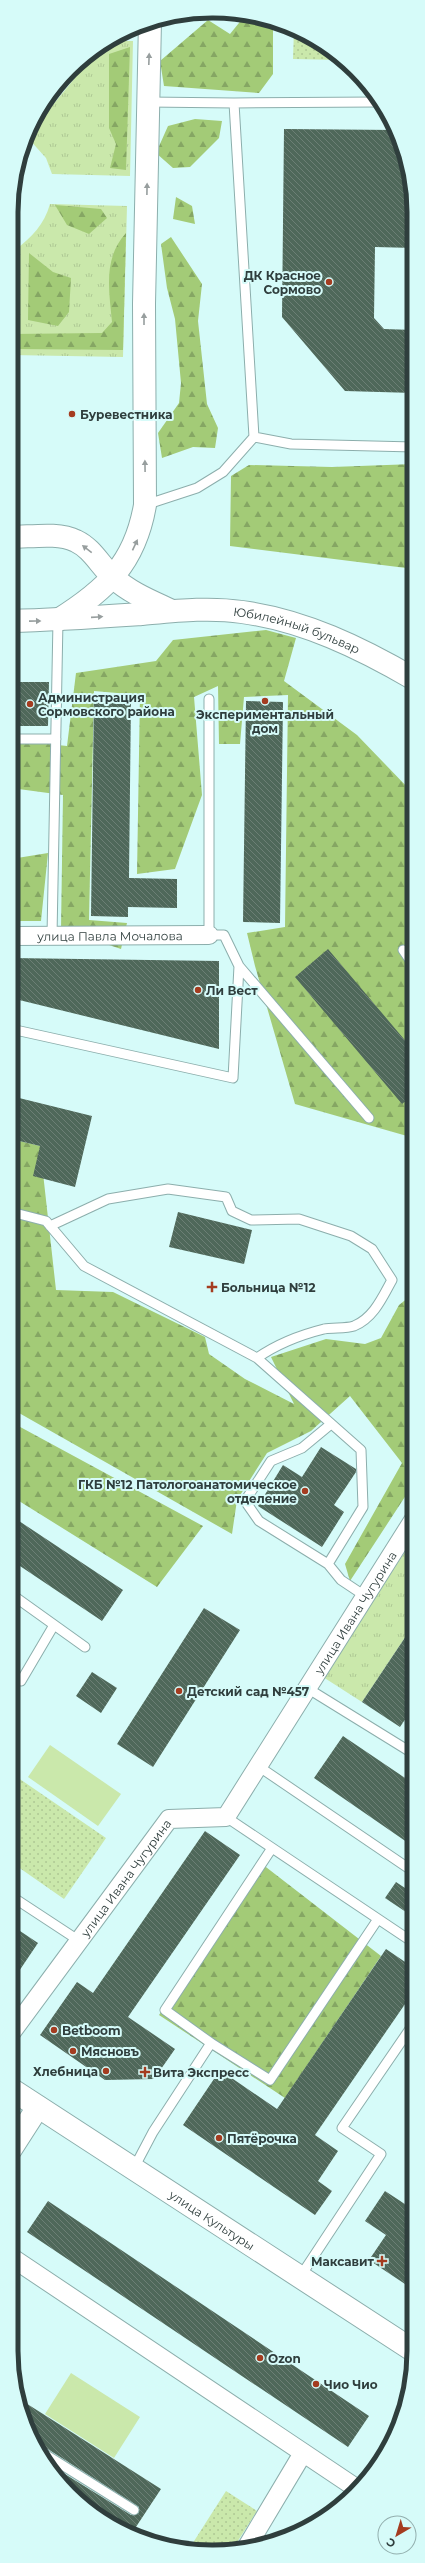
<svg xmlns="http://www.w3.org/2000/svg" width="425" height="2563" viewBox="0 0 425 2563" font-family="Montserrat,sans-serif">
  <defs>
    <pattern id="grass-tufts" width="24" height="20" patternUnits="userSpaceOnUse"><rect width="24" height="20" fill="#cae8ab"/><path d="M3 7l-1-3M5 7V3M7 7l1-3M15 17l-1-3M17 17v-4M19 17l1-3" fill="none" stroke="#aec894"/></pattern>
    <pattern id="forest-firs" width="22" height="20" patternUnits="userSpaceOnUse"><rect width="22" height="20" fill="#a3cb77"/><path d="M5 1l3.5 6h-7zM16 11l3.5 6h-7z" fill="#85a663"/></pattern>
    <pattern id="park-dots" width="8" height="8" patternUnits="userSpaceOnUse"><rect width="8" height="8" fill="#cae8ab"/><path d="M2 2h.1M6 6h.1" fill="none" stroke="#aec894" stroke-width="1.8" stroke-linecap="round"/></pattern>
    <pattern id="building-back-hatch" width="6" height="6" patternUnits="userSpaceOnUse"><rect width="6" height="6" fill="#4f685a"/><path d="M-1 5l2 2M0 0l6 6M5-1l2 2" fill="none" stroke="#6c7f75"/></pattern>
  </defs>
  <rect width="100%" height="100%" fill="#d6fbf9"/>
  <!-- grass -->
  <path fill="url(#grass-tufts)" d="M115,41h18l-3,135 -78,-2 -6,-16 -18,-20 1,-4 68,-83z
    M50,204l77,2 -4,151 -112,-2 4,-105c17,-13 29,-25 35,-46z
    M414,1538v86l-52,78 -39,-25z"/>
  <!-- forest -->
  <path fill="url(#forest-firs)" d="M239,15l34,7v52l-14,19 -95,-7 -4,-25 48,-41 22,14 13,-16z
    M130,47l-4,123 -16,-2 6,-24 -7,-16v-74z
    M195,119l27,2 -3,17 -29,29 -17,1 -17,-15 12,-27z
    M176,197l16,9 3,18 -22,-5z
    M55,205l46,4 6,9 -18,16 -22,-9z
    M126,233l-3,117 -108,-1 -4,-15 91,-1 10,-11c-3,-32 -9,-64 14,-89z
    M171,237l31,47 -4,37 9,83 11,24 -3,20 -22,-1 -31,11 -4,-25 21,-30 2,-20 -6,-64 -8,-31 -6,-44z
    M29,253l24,19 18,6 -2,34 -11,14 -30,-6z
    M414,464v105l-184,-23 1,-70 18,-11 83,2z
    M266,630l30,8 -12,43 73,54 53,55 4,-3v351l-119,-34 -40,-138 -8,-33 38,-6 3,-232 -44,2 -4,47h-21l-1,-58 -24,11 8,98 -27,74 -38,5 3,-179 -46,-4 -5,229 38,3 -6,26 -60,-20 2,-134 -52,-7v-48l56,6 9,-73 80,-12 17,-21z
    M48,853l-7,68h-30v-62z
    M11,1139l29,7 16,144 57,2 92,45 4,17 36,25 49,25 -23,-47 55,-18 39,5 16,-6 18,-33 15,-12v190l-64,98 -5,-17 57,-101 -52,-67 -39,35 -44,22 -30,47 -5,34 -220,-125z
    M11,1422l192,104 -46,61 -146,-91z
    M262,1864l119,92 -96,142 -126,-83z"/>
  <!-- park -->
  <path fill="url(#park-dots)" d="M294,29l45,31 -46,-1z
    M11,1773l95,65 -42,61 -53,-37z
    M226,2491l31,20 -23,36 -34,5 -11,-3z"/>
  <!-- pitch -->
  <path fill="#cae8ab" d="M50,1745l71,49 -23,32 -70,-49z
    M71,2373l69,44 -26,41 -69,-44z"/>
  <!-- building -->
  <path fill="url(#building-back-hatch)" d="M284,129l111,1 19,69v49l-39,-1 -1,71 10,11 30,1v63l-69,-2 -63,-74z
    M11,682h38l-1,44h-37z
    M94,695l37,1 -2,182 48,1v29l-49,-1v10l-37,-1z
    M246,701l37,1 -3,221 -37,-1z
    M328,949l86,102v43l-12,10 -107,-127z
    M11,958l208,3v88l-208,-51z
    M11,1096l81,20 -17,71 -42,-11 7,-30 -29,-7z
    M178,1212l74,18 -8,34 -75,-17z
    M321,1447l35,22v3l-22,33 10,7 -22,35 -64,-41 25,-41 19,12z
    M16,1519l107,71 -21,31 -91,-61v-33z
    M204,1608l36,22 -87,137 -36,-23z
    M414,1624v82l-14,21 -38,-25z
    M92,1672l25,16 -16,25 -25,-17z
    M343,1736l71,48v63l-100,-69z
    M205,1831l35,24 -112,162 47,32 -21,30 -49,1 -65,-45 37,-53 16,11z
    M396,1882l18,12v7l-8,11 -21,-14z
    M11,1925l27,18 -27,40z
    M386,1949l28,19v23l-99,144 23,16 -20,30 14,10 -17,24 -132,-90 37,-55 57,39z
    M385,2191l29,19v80l-45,-30 17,-25 -21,-14z
    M48,2201l321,215 -21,31 -321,-215z
    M21,2400l140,89 -29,44 -8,-2 -54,-38 -18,-27 79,49 8,-2v-6l-93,-59h-6l-14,-21z"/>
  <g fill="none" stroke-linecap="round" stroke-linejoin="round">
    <defs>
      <path id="service" d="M234,103l144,-1
        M254,437l37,7 123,3
        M145,505l52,-17 26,-16 31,-35 -20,-334 -86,-1
        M11,739h45
        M52,936l6,-316
        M403,950l11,16
        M239,966l130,152
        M11,1029l222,49 6,-112 -15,-31h-15v-236
        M11,1212l35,9 38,45 173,92 104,92 2,57 -35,57 -69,-43 -14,-20 26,-40 31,-13 29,-24
        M50,1226l58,-27 60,-10 58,8 6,14 19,9 48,-1 52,17 21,13 20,31c-9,16 -18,38 -38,46 -9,3 -21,1 -30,3 -24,6 -47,15 -67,29
        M328,1564l13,16 24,16
        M11,1594l74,53
        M11,1673l10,8 33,-56
        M307,1688l102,63h5
        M258,1766l156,106
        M226,1817l188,126
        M11,1896l67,44
        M211,2043l59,37 108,-161
        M134,2168l19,-36 58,-89 -46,-33 107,-162
        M300,2277l81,-123 -39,-26 72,-105
        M43,2453l91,57"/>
      <g id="minor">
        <path id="s1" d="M11,936l198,-1"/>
        <path id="s2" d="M11,2033l158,-214 57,-2 188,-298"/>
        <path d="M11,2257l345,231"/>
        <path d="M248,2545l55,-92"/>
      </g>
      <g id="tertiary">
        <path d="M11,537c20,0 47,-5 65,4 17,8 24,25 38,37 16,15 39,24 58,33"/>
        <path d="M58,620c48,-30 77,-57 87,-115l-1,-201 6,-283"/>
        <path id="s3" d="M11,621c44,-1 87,-4 131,-7 33,-3 67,-7 100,-2 61,8 119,36 172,67"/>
        <path d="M11,2149l27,-42"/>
      </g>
      <g id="secondary">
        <path id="s4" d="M11,2089l403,262"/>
      </g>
    </defs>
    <!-- service casing -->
    <use href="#service" stroke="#8caeac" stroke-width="11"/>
    <!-- minor casing -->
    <use href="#minor" stroke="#8caeac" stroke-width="20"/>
    <!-- tertiary casing -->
    <use href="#tertiary" stroke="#8caeac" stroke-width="24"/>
    <!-- secondary casing -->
    <use href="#secondary" stroke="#8caeac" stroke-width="24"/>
    <!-- service -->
    <use href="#service" stroke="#fff" stroke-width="9"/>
    <!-- minor -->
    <use href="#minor" stroke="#fff" stroke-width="18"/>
    <!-- tertiary -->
    <use href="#tertiary" stroke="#fff" stroke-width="22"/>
    <!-- secondary -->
    <use href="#secondary" stroke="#fff" stroke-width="22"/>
  </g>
  <!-- one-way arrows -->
  <defs><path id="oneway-solid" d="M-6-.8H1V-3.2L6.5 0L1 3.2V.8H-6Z"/></defs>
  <g fill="#979e9e">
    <use href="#oneway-solid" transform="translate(149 59) rotate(-88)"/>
    <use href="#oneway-solid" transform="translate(147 189) rotate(-89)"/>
    <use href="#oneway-solid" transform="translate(144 319) rotate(-90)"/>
    <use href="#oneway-solid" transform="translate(145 466) rotate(-91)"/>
    <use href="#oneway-solid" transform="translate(135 545) rotate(-65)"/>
    <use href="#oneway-solid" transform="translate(87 549) rotate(-142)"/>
    <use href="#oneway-solid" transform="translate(97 617) rotate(-4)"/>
    <use href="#oneway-solid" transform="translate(35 621) rotate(-1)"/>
  </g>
  <!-- markers -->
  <g fill="#a43c20" stroke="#d6fbf9" stroke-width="1.5">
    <circle cx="329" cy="282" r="4"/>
    <circle cx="72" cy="414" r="4"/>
    <circle cx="265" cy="701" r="4"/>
    <circle cx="30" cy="704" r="4"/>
    <circle cx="198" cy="990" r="4"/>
    <path d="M210 1281h4v4h4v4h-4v4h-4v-4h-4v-4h4z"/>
    <circle cx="305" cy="1491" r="4"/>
    <circle cx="179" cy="1691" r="4"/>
    <circle cx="54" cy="2030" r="4"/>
    <circle cx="73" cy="2051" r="4"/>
    <circle cx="106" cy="2071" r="4"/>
    <path d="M143 2066h4v4h4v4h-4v4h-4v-4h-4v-4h4z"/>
    <circle cx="219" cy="2138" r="4"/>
    <path d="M380 2255h4v4h4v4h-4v4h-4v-4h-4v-4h4z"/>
    <circle cx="260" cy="2358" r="4"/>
    <circle cx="316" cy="2384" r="4"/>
  </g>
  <g text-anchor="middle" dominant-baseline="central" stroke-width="4" stroke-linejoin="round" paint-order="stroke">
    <!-- poi labels -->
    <g font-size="12" font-weight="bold" fill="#2f3e3d" stroke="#d6fbf9" text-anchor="start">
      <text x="321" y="275" text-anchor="end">ДК Красное<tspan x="321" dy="14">Сормово</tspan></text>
      <text x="80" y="414">Буревестника</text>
      <text x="38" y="697">Администрация<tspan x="38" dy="14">Сормовского района</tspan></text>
      <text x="265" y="714" text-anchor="middle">Экспериментальный<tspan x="265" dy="14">дом</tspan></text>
      <text x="206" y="990">Ли Вест</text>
      <text x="221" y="1287">Больница №12</text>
      <text x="297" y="1484" text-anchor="end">ГКБ №12 Патологоанатомическое<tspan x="297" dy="14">отделение</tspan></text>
      <text x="187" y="1691">Детский сад №457</text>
      <text x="62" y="2030">Betboom</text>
      <text x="81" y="2051">Мясновъ</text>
      <text x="98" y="2071" text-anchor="end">Хлебница</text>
      <text x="153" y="2072">Вита Экспресс</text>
      <text x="227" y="2138">Пятёрочка</text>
      <text x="374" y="2261" text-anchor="end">Максавит</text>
      <text x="268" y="2358">Ozon</text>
      <text x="324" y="2384">Чио Чио</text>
    </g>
    <!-- street labels -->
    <g font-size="12" fill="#2f3e3d" stroke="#d6fbf9">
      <text stroke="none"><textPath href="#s3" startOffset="289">Юбилейный бульвар</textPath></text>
      <text stroke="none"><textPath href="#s1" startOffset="99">улица Павла Мочалова</textPath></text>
      <text stroke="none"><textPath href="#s2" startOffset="565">улица Ивана Чугурина</textPath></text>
      <text stroke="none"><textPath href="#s2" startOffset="193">улица Ивана Чугурина</textPath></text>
      <text stroke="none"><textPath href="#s4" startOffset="240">улица Культуры</textPath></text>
    </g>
  </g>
  <!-- crop -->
  <path d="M0 0H425V2563H0ZM212 18H213A194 194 0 0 1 407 212V2351A194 194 0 0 1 213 2545H212A194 194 0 0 1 18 2351V212A194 194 0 0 1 212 18Z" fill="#d6fbf9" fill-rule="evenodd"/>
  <path fill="none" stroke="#2f3e3d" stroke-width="5" d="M212 18H213A194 194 0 0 1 407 212V2351A194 194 0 0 1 213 2545H212A194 194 0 0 1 18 2351V212A194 194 0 0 1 212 18Z"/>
  <!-- north arrow -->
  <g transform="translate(397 2535) rotate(218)"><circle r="19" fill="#d6fbf9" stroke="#93afae"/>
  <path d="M0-3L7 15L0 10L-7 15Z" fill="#a43c20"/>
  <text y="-6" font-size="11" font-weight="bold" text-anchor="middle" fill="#2f3e3d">С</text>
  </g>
</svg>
